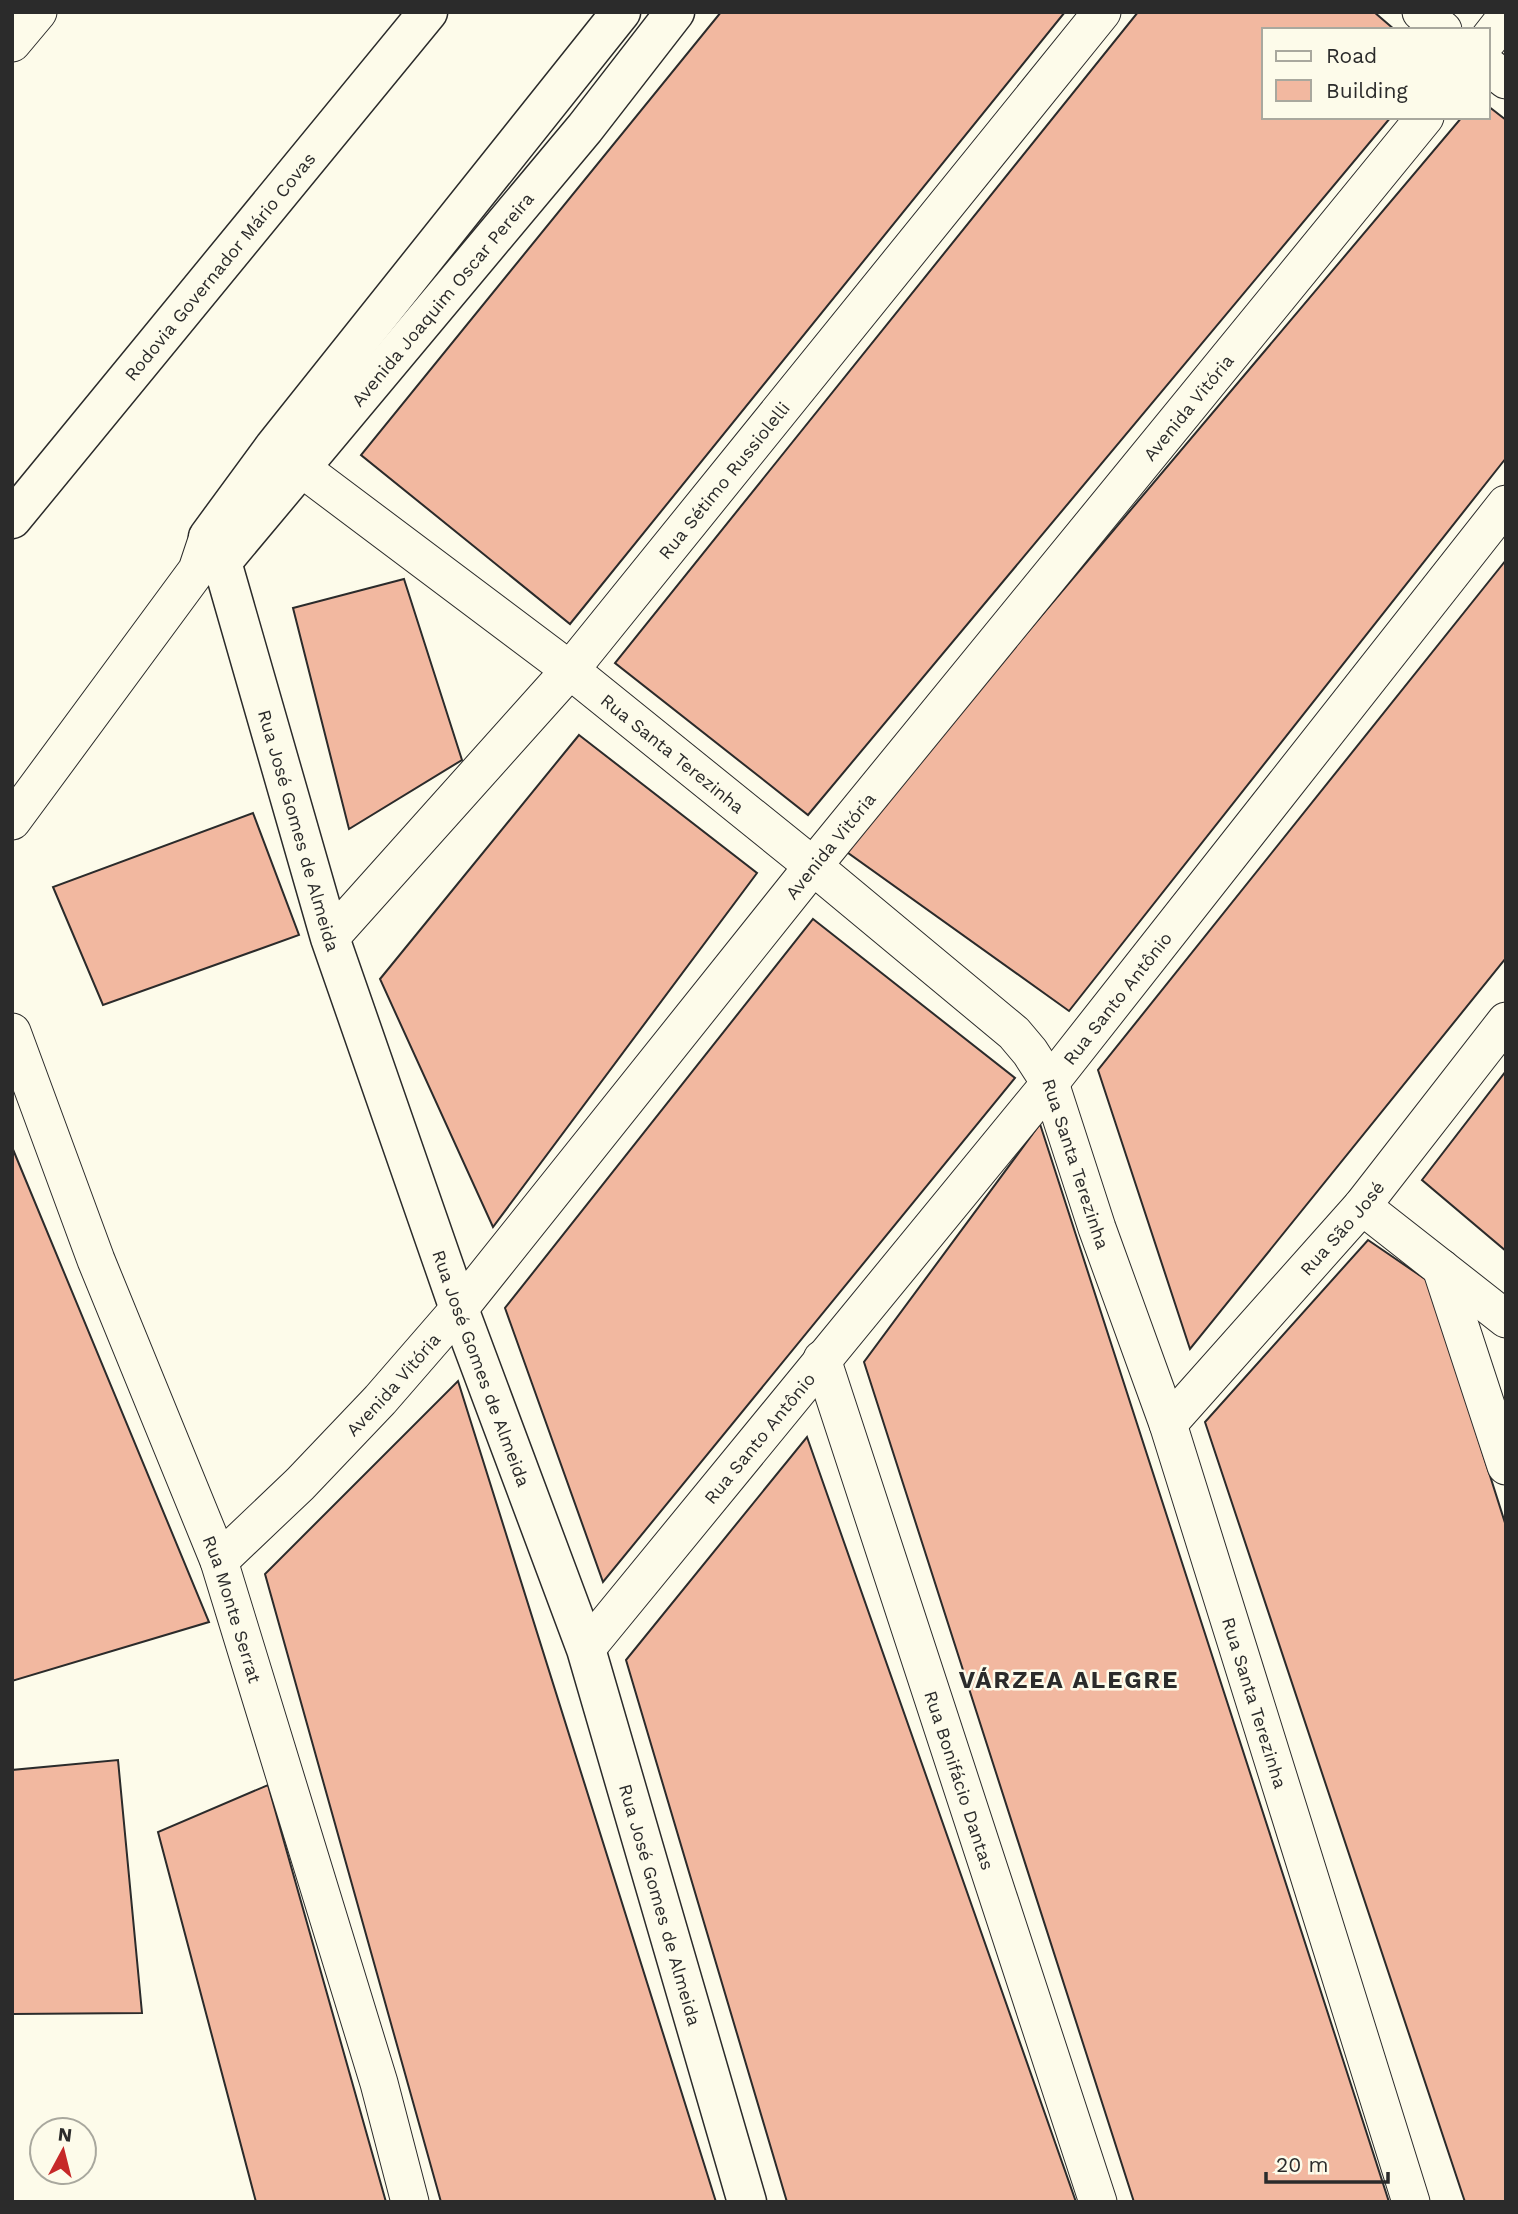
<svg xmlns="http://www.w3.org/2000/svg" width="1518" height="2214" viewBox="0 0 1518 2214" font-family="'Work Sans',sans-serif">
  <rect width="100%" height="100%" fill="#fdfbea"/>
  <!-- building -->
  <path fill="#f2b8a0" stroke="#2b2b2b" stroke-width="2" d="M721,12h344l-495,612 -209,-169z
    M1138,12h236l21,18h-131v87h127l-583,698 -193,-152z
    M1488,106l18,14v338l-437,553 -225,-161 618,-733h26z
    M1506,560v398l-316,391 -92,-279z
    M404,579l58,181 -113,69 -56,-221z
    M579,735l178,138 -264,354 -113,-248z
    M253,813l46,122 -196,70 -50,-118z
    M813,919l202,159 -412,504 -98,-274z
    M1506,1071v180l-84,-71z
    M1040,1124l349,1078h-255l-270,-840z
    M12,1147l197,475 -197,59z
    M1368,1240l60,41 78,245v676h-41l-260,-780z
    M458,1381l258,821h-275l-176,-628z
    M807,1437l269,765h-289l-161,-542z
    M118,1760l24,253 -130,1v-244z
    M268,1785l118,417h-130l-98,-370z"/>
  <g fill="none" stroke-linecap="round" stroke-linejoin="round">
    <defs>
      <g id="street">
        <path d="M1421,12l22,18"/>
        <path d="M1488,40l18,-23"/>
        <path d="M12,43l26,-31"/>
        <path d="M1488,66l18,14"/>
        <path id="s1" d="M276,449l294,221 243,196 201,167 16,19 20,31 47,145 71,196 243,778"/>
        <path d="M12,821l185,-251 11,-33"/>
        <path id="s2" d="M330,938l240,-268 532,-658"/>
        <path id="s3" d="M12,1032l84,228 123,301 160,522 31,119"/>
        <path d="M1362,1206l144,113"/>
        <path d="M1441,1268l65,198"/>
        <path id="s4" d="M822,1359l276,843"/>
        <path id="s5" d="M1168,1424l194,-218 144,-185"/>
        <path id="s6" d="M219,1561l81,-77 80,-84 79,-91 354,-443 612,-749"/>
        <path id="s7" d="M586,1649l464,-566 456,-579"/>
      </g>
      <g id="secondary">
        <path id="s8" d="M621,12l-347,435 -66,90 14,25 108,376 129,371 127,340 161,553"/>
        <path id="s9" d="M222,562l363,-434 90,-116"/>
      </g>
      <g id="highway">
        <path id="s10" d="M12,519l416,-507"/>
      </g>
    </defs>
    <!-- street casing -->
    <use href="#street" stroke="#2b2b2b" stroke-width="39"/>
    <!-- secondary casing -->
    <use href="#secondary" stroke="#2b2b2b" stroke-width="41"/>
    <!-- highway casing -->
    <use href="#highway" stroke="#2b2b2b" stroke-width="41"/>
    <!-- street -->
    <use href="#street" stroke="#fdfbea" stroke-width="37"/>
    <!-- secondary -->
    <use href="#secondary" stroke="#fdfbea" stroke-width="38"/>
    <!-- highway -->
    <use href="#highway" stroke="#fdfbea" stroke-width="38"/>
  </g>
  <g text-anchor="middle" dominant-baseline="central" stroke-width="5" stroke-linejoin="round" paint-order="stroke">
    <!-- street labels -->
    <g font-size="18" fill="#2b2b2b" stroke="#fdfbea">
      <text stroke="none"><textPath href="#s10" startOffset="327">Rodovia Governador Mário Covas</textPath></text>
      <text stroke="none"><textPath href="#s9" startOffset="343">Avenida Joaquim Oscar Pereira</textPath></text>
      <text stroke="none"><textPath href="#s6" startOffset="1508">Avenida Vitória</textPath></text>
      <text stroke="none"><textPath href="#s2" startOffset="604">Rua Sétimo Russiolelli</textPath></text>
      <text stroke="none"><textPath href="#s1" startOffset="500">Rua Santa Terezinha</textPath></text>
      <text stroke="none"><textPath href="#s8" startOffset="976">Rua José Gomes de Almeida</textPath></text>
      <text stroke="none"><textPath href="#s6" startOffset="942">Avenida Vitória</textPath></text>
      <text stroke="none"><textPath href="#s7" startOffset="840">Rua Santo Antônio</textPath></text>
      <text stroke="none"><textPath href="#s1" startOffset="1088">Rua Santa Terezinha</textPath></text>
      <text stroke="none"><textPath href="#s5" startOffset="262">Rua São José</textPath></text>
      <text stroke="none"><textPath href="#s8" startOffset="1544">Rua José Gomes de Almeida</textPath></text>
      <text stroke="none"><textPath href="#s6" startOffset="248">Avenida Vitória</textPath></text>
      <text stroke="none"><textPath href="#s7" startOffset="273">Rua Santo Antônio</textPath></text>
      <text stroke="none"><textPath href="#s3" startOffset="618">Rua Monte Serrat</textPath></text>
      <text stroke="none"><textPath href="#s1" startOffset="1656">Rua Santa Terezinha</textPath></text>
      <text stroke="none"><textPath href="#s4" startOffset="443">Rua Bonifácio Dantas</textPath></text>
      <text stroke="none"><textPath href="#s8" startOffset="2110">Rua José Gomes de Almeida</textPath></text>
    </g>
    <!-- district labels -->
    <g font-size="24" font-weight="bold" letter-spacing="2" fill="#2b2b2b" stroke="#fdfbea">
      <text x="1069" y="1680">VÁRZEA ALEGRE</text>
    </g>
  </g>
  <!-- border -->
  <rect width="1518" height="2214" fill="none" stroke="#2b2b2b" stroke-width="28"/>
  <!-- legend -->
  <rect x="1262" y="28" width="228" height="91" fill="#fdfbea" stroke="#a9a89e" stroke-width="2"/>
  <rect x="1276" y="51" width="35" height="10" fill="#fdfbea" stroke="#a9a89e" stroke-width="2"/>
  <text x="1326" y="63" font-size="21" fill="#2b2b2b">Road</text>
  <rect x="1276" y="80" width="35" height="21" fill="#f2b8a0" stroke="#a9a89e" stroke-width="2"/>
  <text x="1326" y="98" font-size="21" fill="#2b2b2b">Building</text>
  <!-- north arrow -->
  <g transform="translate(63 2151) rotate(7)"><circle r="33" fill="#fdfbea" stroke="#a9a89e" stroke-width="2"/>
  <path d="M0-5L12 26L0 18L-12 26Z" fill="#c62828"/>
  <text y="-10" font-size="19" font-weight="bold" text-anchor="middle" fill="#2b2b2b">N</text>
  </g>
  <!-- scale -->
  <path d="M1266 2172v10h122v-10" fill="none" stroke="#2b2b2b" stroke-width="3.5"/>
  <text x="1276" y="2172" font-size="21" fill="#2b2b2b" stroke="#fdfbea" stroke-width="5" paint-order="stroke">20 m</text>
</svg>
